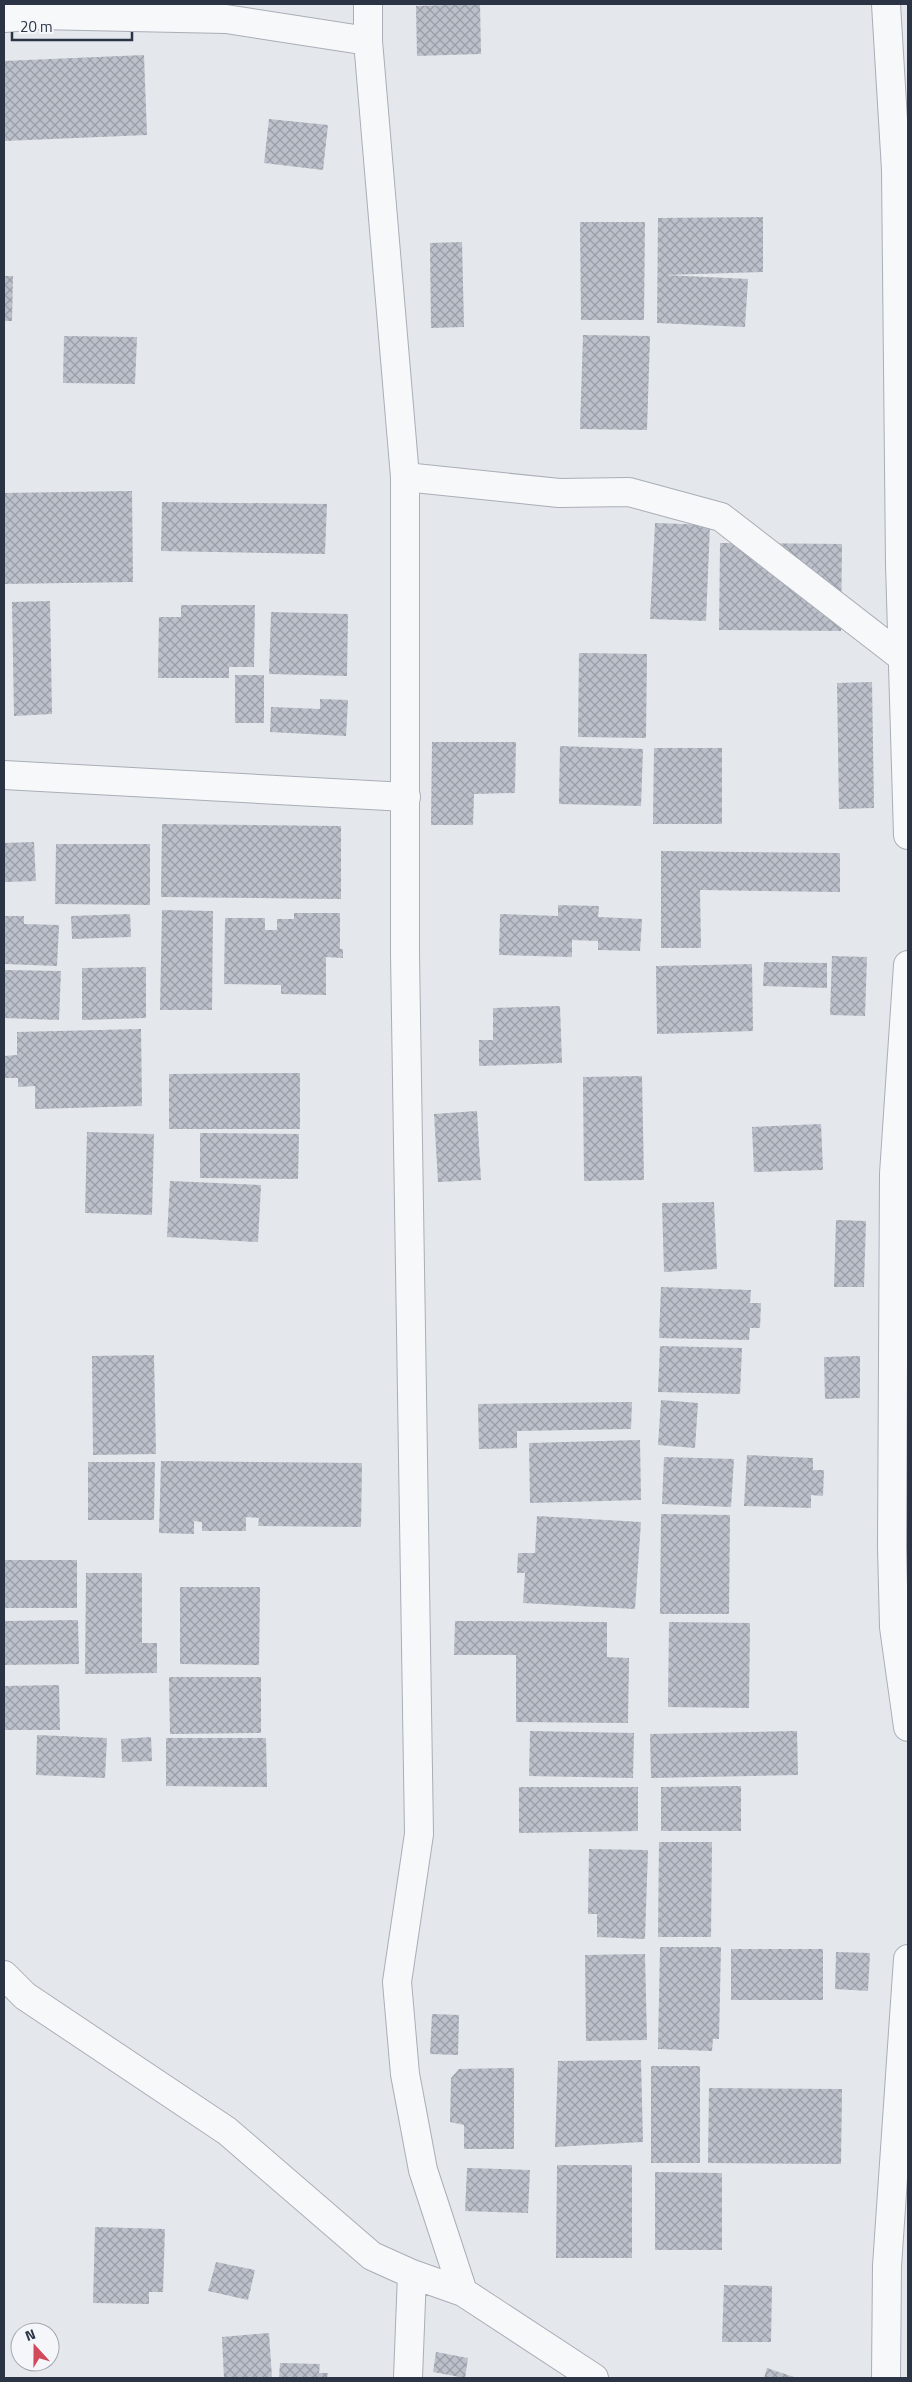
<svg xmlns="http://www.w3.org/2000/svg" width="912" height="2382" viewBox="0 0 912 2382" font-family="'Titillium Web',sans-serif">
  <defs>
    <pattern id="building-cross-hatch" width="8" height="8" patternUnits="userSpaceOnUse" patternTransform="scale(1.25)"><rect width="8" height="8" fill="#bbc0ca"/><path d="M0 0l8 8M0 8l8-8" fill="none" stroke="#989da6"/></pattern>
  </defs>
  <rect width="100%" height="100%" fill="#e4e7ec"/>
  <!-- building -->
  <path fill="url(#building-cross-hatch)" d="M480,4l1,50 -64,2 -1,-50z
    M144,55l3,80 -143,6v-80z
    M269,119l59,6 -5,45 -59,-7z
    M763,217v55l-98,3 83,4 -3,48 -88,-4 1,-105z
    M580,222h65l-1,98h-63z
    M462,242l2,85 -33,1 -1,-85z
    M4,276h9l-1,45h-8z
    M583,335l67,1 -3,94 -67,-1z
    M64,336l73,1 -2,47 -72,-1z
    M132,491l1,91 -129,2v-91z
    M162,502l165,2 -2,50 -164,-3z
    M655,523l55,2 -4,96 -56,-2z
    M720,543l122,1 -1,87 -122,-1z
    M50,601l2,113 -38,2 -2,-114z
    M181,605h74l-1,62h-25v11h-71l1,-61h22z
    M271,612l77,2 -1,62 -78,-2z
    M579,653l68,1 -1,84 -68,-1z
    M235,675h29v48h-29z
    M872,682l2,126 -35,1 -2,-126z
    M320,699l28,1 -2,36 -76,-4 1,-25 49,2z
    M432,742h84l-1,51 -41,1 -1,31h-42z
    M560,746l83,3 -2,57 -82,-2z
    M654,748h68v76h-69z
    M162,824l179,2v73l-180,-2z
    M34,842l2,39 -32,1v-39z
    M56,844h94v61l-95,-1z
    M661,851l179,2v39l-140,-2 1,58h-40z
    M558,905l41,1 -1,11 44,2 -2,32 -42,-1v-9l-26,-1v17l-73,-2 1,-41 58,2z
    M162,910l51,1 -1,99h-52z
    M294,913h46v36h3v9l-17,-1v38l-45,-1v-9l-57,-1 1,-66h40v12h12v-11h17z
    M130,914l1,23 -59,2 -1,-23z
    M4,916h20v8l35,1 -2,41 -53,-2z
    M832,956l35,1 -2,59 -35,-1z
    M764,962l63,1v25l-64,-2z
    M752,964l1,67 -96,3 -1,-68z
    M146,967v51l-64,2v-52z
    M4,970l57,1 -2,49 -55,-2z
    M560,1006l2,57 -83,3v-26h14v-32z
    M141,1029l1,77 -107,3v-23l-17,1v-9h-14v-22l13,-1v-23z
    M300,1073v56h-131v-55z
    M642,1076l2,104 -60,1 -1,-104z
    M477,1111l4,69 -43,2 -4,-68z
    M821,1124l2,46 -69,2 -2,-45z
    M87,1132l67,2 -2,81 -67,-2z
    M200,1133l99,1 -1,45 -98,-1z
    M170,1181l91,4 -3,57 -91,-5z
    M714,1202l3,67 -53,3 -2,-69z
    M836,1220l30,1 -2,66h-30z
    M661,1287l90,3 -1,13h11l-1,25h-10l-1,12 -90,-2z
    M660,1346l82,2 -2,46 -82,-2z
    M154,1355l2,99 -63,1 -1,-99z
    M860,1356v42l-35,1 -1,-42z
    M661,1400l37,3 -3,45 -37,-3z
    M632,1402l-1,27 -114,2v17l-38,1 -1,-45z
    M640,1440l1,60 -111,3 -1,-60z
    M747,1455l66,3v12h11l-1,26 -12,-1v13l-67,-2z
    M664,1457l70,2 -3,48 -69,-3z
    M161,1461l201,2 -1,64 -103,-1 1,-8 -13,-1v14h-44v-9l-8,-1v13l-35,-1z
    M88,1462h67l-1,58h-66z
    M661,1514l69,1 -1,99h-69z
    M537,1516l104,6 -6,87 -112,-6 2,-30h-8l1,-20h17z
    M4,1560h73v48h-73z
    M86,1573h56v70h15v30l-72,1z
    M180,1587h80l-1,78 -79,-1z
    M78,1620l1,44 -75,1v-44z
    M455,1621l152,1v35l22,1 -1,65 -112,-1v-67h-62z
    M669,1622l81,1 -1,85 -81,-1z
    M169,1677h92v56l-91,1z
    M59,1685l1,45h-56v-44z
    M530,1731l104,2 -1,45 -104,-2z
    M797,1731l1,44 -147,3 -1,-44z
    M37,1735l70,3 -2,40 -69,-3z
    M151,1737l1,24 -30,1 -1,-23z
    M166,1738h100l1,49 -101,-1z
    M741,1786v45h-80v-44z
    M519,1787h119v44l-119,2z
    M659,1842h53l-1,95h-53z
    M589,1849l59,1 -3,89 -48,-2v-23h-9z
    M660,1947h61l-2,92h-6l-1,12 -54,-2z
    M731,1949h92v51h-92z
    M836,1952l34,1 -2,38 -33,-2z
    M645,1954l2,86 -61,1 -1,-86z
    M432,2014l27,1 -1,40 -28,-1z
    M641,2060l2,82 -88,5 3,-86z
    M651,2066h49v97h-49z
    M514,2068v81h-50v-24l-14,-3 1,-44 8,-9z
    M709,2088l133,1 -1,75 -133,-1z
    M557,2165h75v93h-76z
    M467,2168l63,2 -2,43 -63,-2z
    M655,2172l67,1v77h-67z
    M95,2227l70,2 -2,63h-14v12l-56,-1z
    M216,2262l39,8 -7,30 -40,-9z
    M724,2285l48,1 -1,56h-49z
    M269,2333l3,45h-48l-2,-41z
    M436,2352l32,6 -3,20 -32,-6z
    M280,2363l40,1 -1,9h9l-1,5h-48z
    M767,2368l30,10h-33z"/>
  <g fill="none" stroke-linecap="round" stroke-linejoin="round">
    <defs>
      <path id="minor" d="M368,4v37l37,436v477l14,880 -22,148 8,92 18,96 40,122
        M886,4l10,166 4,394 8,271
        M4,18l34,-3 188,4 142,22
        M405,477l154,16 70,-1 92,25 182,141
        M4,775l402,22
        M908,965l-14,209 -2,373 2,80 14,100
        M4,1975l21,21 202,135 145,125 40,18 51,18 131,86
        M408,2378l4,-104
        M886,2378l1,-112 21,-307"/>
    </defs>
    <!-- minor casing -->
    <use href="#minor" stroke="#a9aeb7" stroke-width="30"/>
    <!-- minor -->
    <use href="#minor" stroke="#f7f8fa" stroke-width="28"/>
  </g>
  <!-- border -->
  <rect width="912" height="2382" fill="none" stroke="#2b3445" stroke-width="10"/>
  <!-- north arrow -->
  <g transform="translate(35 2347) rotate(339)"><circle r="24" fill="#f4f6f9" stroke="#a4a8b1"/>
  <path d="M0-4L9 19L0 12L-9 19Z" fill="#d1495b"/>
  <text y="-8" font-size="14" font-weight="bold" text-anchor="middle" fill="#2b3445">N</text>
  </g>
  <!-- scale -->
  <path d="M12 32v8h120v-8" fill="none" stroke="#2b3445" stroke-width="2.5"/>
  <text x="20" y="32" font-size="15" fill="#2b3445" stroke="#f4f6f9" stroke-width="4" paint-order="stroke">20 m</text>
</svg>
